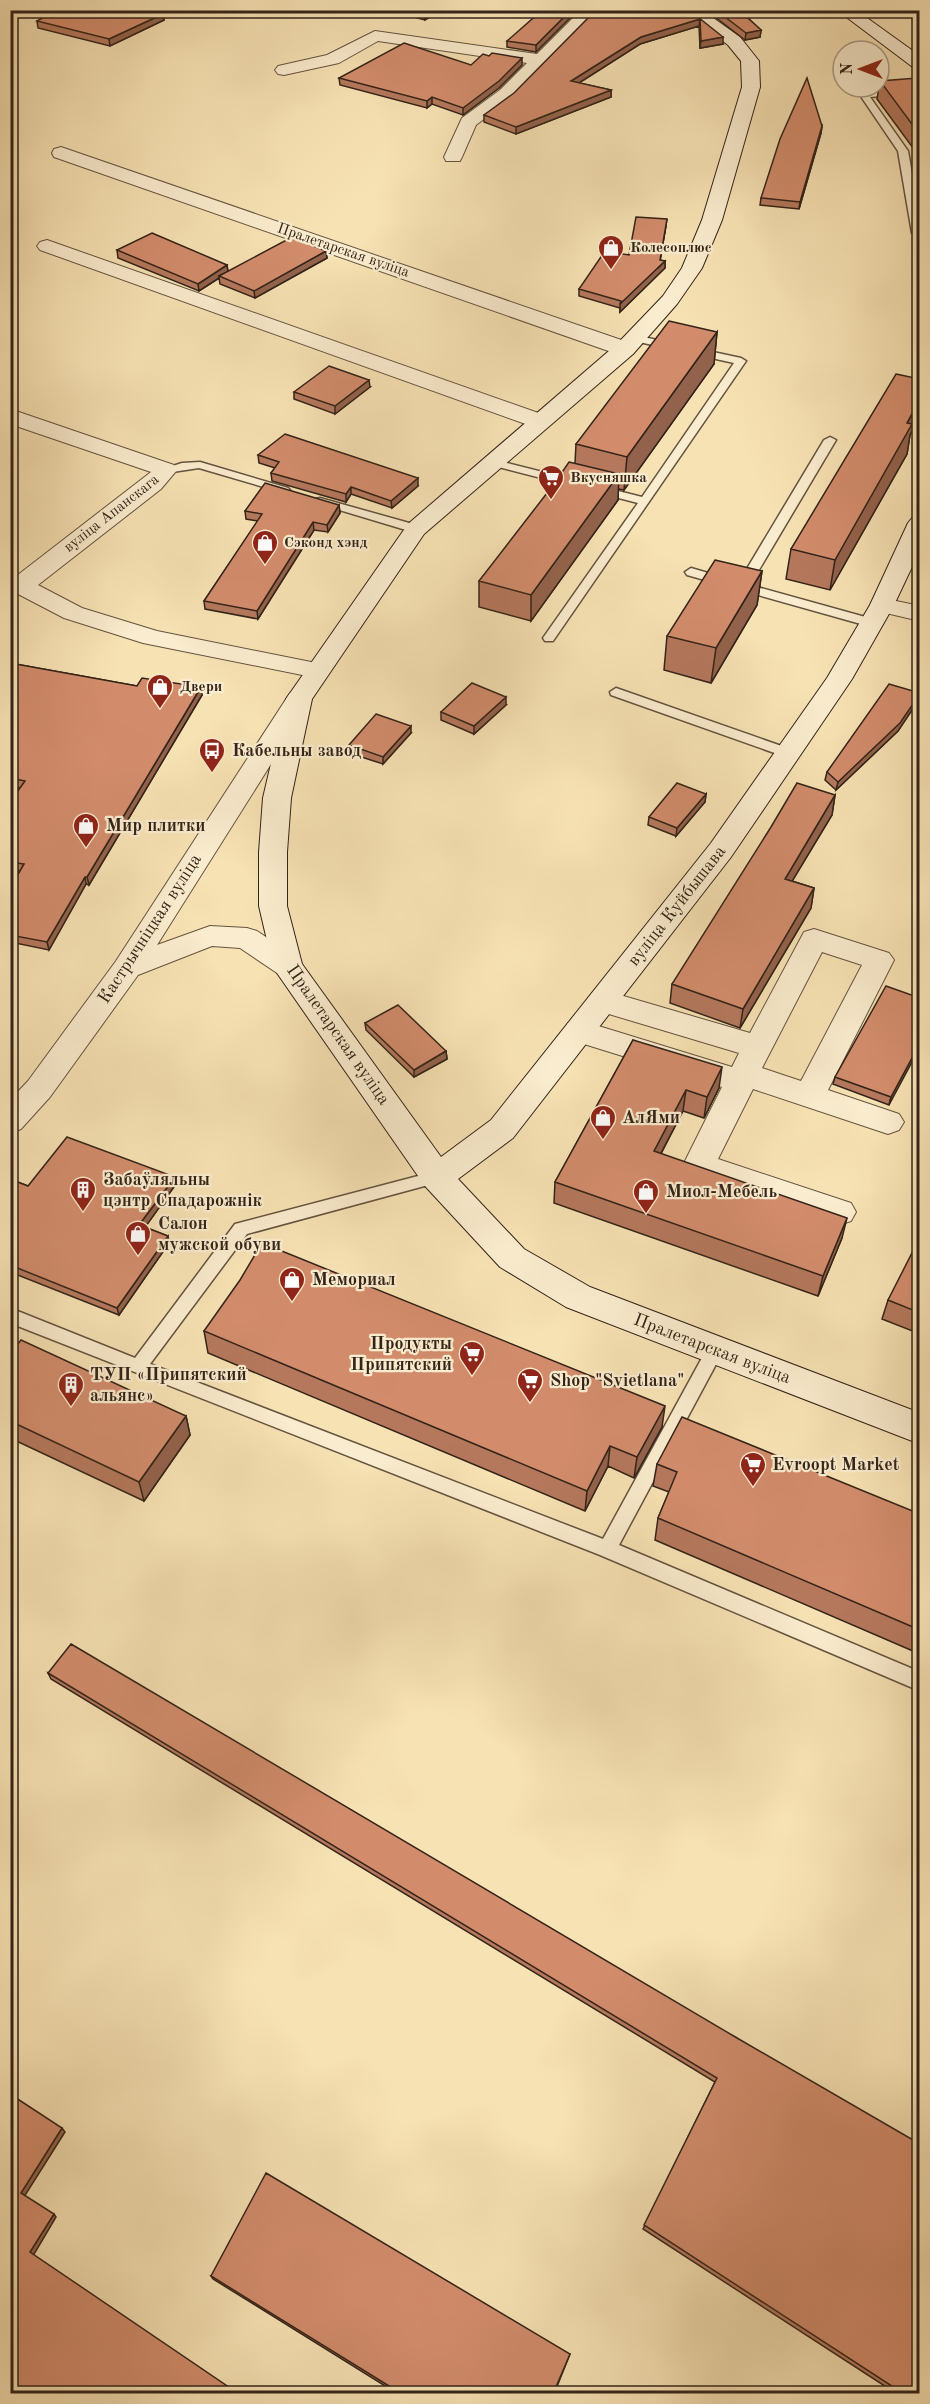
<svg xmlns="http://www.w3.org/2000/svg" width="930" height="2404" viewBox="0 0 930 2404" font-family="'Old Standard TT',serif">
  <rect width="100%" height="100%" fill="#f7e2b4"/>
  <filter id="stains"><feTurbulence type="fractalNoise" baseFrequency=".00333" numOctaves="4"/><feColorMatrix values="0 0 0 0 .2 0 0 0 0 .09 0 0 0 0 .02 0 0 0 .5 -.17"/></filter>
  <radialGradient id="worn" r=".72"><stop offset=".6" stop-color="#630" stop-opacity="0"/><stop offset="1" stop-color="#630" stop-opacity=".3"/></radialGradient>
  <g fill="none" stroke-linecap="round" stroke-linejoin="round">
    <defs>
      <path id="service" d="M920,87v6l-50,4 38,54 12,68v16l-3,1 -5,-3 -14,-82 -38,-56 4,-3z
        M634,335l107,23 5,3 -193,280h-8l-2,-3 95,-135 -151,-39 -2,-2 6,-3 151,38 92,-134 -104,-23v-4z
        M830,437l6,3 -86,145 126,35 2,3 -2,3h-8l-181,-51 -2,-3 6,-4 48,14 85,-142z
        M200,462l88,26 2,2 -6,3 -85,-25 -33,5 -6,-3 22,-7z
        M320,498l100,28 2,3 -6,4 -100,-30v-4z
        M616,688l177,62 2,3 -7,4 -5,-1 -172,-61 -1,-3z
        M437,1171l6,2 2,4 -2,4 -196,53 -97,130 453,175 106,-194 6,-2 6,2 3,5 -3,5 -102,190 301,127v19l-320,-136 -590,-232v-15l125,50 100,-134z"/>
      <path id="minor" d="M581,10h18l-87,88 -36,27 -14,32 -2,4h-14l-2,-4 18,-39 38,-28 27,-27 -149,-22 -39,22 -55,12 -6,-1 -3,-4 3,-4 49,-11 48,-24 162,23z
        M61,147l572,197 3,5 -3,5 -8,1 -8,-1 -563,-197 -2,-4 2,-4z
        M47,240l500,176 3,5 -3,5 -8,2 -8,-2 -491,-176 -3,-4 3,-4z
        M10,409l164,56 3,5 -16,19 -123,96 44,23 75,23 169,34 4,5 -4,5 -9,3 -174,-35 -79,-25 -46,-24 -8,1v-14l141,-109 -141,-48z
        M882,598l38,8v15l-47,-11 -3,-5 3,-5z
        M299,691l9,2 4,6 -155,246 53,-19 37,2 10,3 42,28 4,7 -4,7 -11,3 -11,-3 -37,-25 -28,-2 -74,29 -88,122 -29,32 -11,4v-33l18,-19 88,-120 174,-268z
        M814,929l75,24 5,7 -66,130 71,24 5,8 -5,8 -11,4 -135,-45 -35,70 133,44 5,9 -5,9 -12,4 -151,-51 -5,-9 39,-78 -154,-48 -4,-8 4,-8 11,-3 153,47 7,-14 -147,-44 -4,-8 4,-8 11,-3 147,43 54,-101zM822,952l40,13 -61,116 -39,-13z"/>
      <path id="tertiary" d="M10,10h12l-6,8 -6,1z"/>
      <path id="secondary" d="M683,10h19l38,27 19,24 1,26 -38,133 -20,48 -25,36 -44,50 -209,180 -112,165 -21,99 -4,54v54l15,58 139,193 50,-37 220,-277 116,-165 43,-73 38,-82 4,-5 8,-2v34l-26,55 -42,74 -121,178 -218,281 -55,41 66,70 66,38 330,126v31l-354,-137 -66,-40 -75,-81 -148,-213 -4,-7 -14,-60v-54l4,-54 23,-99 122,-175 209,-180 46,-48 19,-28 20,-48 40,-133 -1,-26 -13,-16z
        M837,10h19l64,46v13l-6,-1z"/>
    </defs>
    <!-- service casing -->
    <use href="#service" stroke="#64533f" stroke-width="3"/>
    <!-- minor casing -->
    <use href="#minor" stroke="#64533f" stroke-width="2"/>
    <!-- tertiary casing -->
    <use href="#tertiary" stroke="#64533f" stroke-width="2"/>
    <!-- secondary casing -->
    <use href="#secondary" stroke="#332318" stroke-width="2"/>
    <!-- service -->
    <use href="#service" fill="#faecce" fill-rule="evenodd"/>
    <!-- minor -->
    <use href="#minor" fill="#faecce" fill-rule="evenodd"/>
    <!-- tertiary -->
    <use href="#tertiary" fill="#faecce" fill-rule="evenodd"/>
    <!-- secondary -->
    <use href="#secondary" fill="#faecce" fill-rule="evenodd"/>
  </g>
  <!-- wall -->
  <path fill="#b5785d" stroke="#332318" stroke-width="1.5" d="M386,10h55l-16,10z
    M689,10l34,34 -23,4 -1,-22 -59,18 -61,39 32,7v7l-95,37 -32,-12v-7z
    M706,10h33l22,20 -1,7 -15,3z
    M570,11v7l-34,34 -29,-5v-6z
    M163,14l1,6 -54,26 -72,-18 -1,-7z
    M471,65h51l-23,23 -36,27 -31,-11 -5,4 -87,-23 -1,-7z
    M880,81l40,1v77l-1,-3 -42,-57z
    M822,126l-1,7 -22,76 -39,-4 1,-7z
    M666,226l-6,34 5,1v7l-45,44v-4l-41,-12v-7l50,-34z
    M117,250l110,15 1,7 98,-21 1,7 -72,40 -35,-14 -1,-6 -20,13 -81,-33z
    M717,332l-3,32 -90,126 -6,-1v11l-87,121 -52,-14v-26l96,-118 1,-19z
    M920,379v38l-10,18 -3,19 -77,136 -44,-11 5,-30z
    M370,387l-35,27 -41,-15v-7z
    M258,455l160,31 -26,22 -41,-14 -5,8 -74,-21 -1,-8 4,-5 -16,-5z
    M339,505l1,8 -12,19 -14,-2 -56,89 -53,-10 -1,-8 54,-80 -12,-2 -1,-8z
    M762,571l-5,34 -46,78 -47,-13 3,-34z
    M10,663l127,23 64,1 1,8 -113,190 -3,-1 -37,66 -39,-8v-54l10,-17 -10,-2v-67l10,-14 -10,-2z
    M920,693l-2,8 -20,30 -62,59 -11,-10 2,-8z
    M506,705l-32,29 -33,-14v-8z
    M411,733l-28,31 -34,-11v-8z
    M706,794l-1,8 -29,34 -28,-11 1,-8z
    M835,795l-3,20 -40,66 22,7 -3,20 -71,120 -70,-25 2,-19z
    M920,998l-31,107 -56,-21 2,-7z
    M365,1023l81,28 1,8 -33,18 -48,-47z
    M633,1040l86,48 -15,30 -21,-7 -22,43 181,84 -24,58 -264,-93 1,-21z
    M10,1179l18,7 148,-2 -31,43 23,9 1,7 -50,72 -109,-43z
    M920,1251v83l-38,-15 6,-19z
    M204,1331l458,96 -28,51 -26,-12 -23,45 -377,-158z
    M10,1354l176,62 4,19 -46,66 -134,-63z
    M657,1464l263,50v140l-265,-114 3,-22 11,-26 -16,-6z
    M48,1673l689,365 183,356h-23l-254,-165 72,-147 -664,-403z
    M211,2276l359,78 -16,40h-156l-185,-115z"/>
  <!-- shaded-wall -->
  <path fill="#93624c" stroke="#332318" stroke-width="1.5" d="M425,10h16l-16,10z
    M570,11v7l-34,34v-7z
    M163,14l1,6 -54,26 -1,-7z
    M700,19l-1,7 -59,18 -69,44v-7l70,-44z
    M761,30l-1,7 -15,3 1,-7z
    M723,37v7l-23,4 1,-7z
    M522,58v7l-23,23 -36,27v-7z
    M611,90v7l-95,37v-7z
    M432,97v7l-5,4v-7z
    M822,126l-1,7 -22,76 1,-7z
    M667,219l-8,48 6,-6v7l-45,44v-8l40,-44z
    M326,251l1,7 -72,40 -1,-7z
    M227,265l1,7 -9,4v2l-20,13 -1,-7z
    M717,332l-3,32 -90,126 3,-33z
    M369,380l1,7 -35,27v-8z
    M920,399v18l-10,18 -3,19 -77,136 5,-30z
    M619,474l-1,26 -87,121v-26z
    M418,478v8l-26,22 -1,-7z
    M351,487v7l-5,8v-8z
    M339,505l1,8 -12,19 -1,-7z
    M313,522l1,8 -56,89 -1,-8z
    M762,571l-5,34 -46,78 5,-35z
    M201,687l1,8 -113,190 -2,-8z
    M920,694l-2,7 -20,30 -62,59 2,-8z
    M506,697v8l-32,29v-8z
    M411,726v7l-28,31v-7z
    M706,794l-1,8 -29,34 1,-8z
    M835,795l-3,20 -50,83 3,-19z
    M85,877l1,7 -37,66 -2,-8z
    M814,888l-3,20 -71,120 3,-19z
    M920,1043v4l-31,58 2,-8z
    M446,1051l1,8 -33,18v-7z
    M722,1067l-3,21 -15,30 3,-21z
    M686,1090l-3,21 -32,61 3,-21z
    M175,1177l1,7 -35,49 -2,-8z
    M847,1218l-5,20 -24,58 5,-20z
    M168,1236l1,7 -50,72 -2,-7z
    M665,1406l-3,21 -28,51 3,-21z
    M186,1416l4,19 -46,66 -5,-19z
    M610,1446l-2,20 -23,45 2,-20z
    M62,2128l3,4 -41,65 -3,-4z
    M54,2214l2,3 -23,39 -3,-4z"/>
  <!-- building -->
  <path fill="#d28c6c" stroke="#332318" stroke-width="1.5" d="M56,10h94l13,4 -54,25 -72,-18z
    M545,10h23l2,1 -34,34 -29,-4 32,-28z
    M610,10h79l34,27 -22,4 -1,-22 -59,18 -70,44 40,9 -95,37 -32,-12 30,-22 79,-80z
    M716,10h23l22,20 -15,3z
    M404,43l67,22 12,-11 6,2 3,-3 30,5 -23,23 -36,27 -31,-11 -5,4 -88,-23z
    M807,78l15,48 -22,76 -39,-4 19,-59z
    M917,78l3,4v53l-40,-54z
    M636,217l31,2 -7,41 5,1 -45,43 1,-3 -42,-12 26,-38 24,4z
    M152,233l75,32 -29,19 -81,-34z
    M292,237l34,14 -72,40 -35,-15z
    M669,321l48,11 -90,125 -51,-13z
    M329,366l40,14 -34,26 -41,-14z
    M896,374l24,5v20l-13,24 5,1 -77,136 -44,-11z
    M285,434l133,44 -27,23 -40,-14 -5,7 -75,-21 8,-11 -21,-7z
    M569,462l50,12 -88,121 -52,-14 75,-97z
    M265,483l74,22 -12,20 -14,-3 -56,89 -53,-10 58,-87 -17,-3z
    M715,560l47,11 -46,77 -49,-12z
    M10,663l127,23 5,-8 59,9 -114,190h-2l-38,65 -37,-7v-47l14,-24 -14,-2v-60l15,-21 -15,-3z
    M472,683l34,14 -32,29 -33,-14z
    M889,684l31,9v1l-20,29 -62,59 -11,-10z
    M376,714l35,12 -28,31 -34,-12z
    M677,783l29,11 -29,34 -28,-11z
    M797,783l38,12 -50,84 29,9 -71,121 -71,-25 99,-157z
    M886,986l34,12v45l-29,54 -56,-20z
    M398,1005l48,46 -32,19 -49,-47z
    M633,1040l89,27 -15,30 -21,-7 -32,61 193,67 -24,58 -268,-94z
    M67,1137l108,40 -36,48 29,11 -51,72 -107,-43v-86l18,7z
    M262,1243l403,163 -28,51 -27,-11 -23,45 -383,-160 36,-51z
    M914,1249l6,2v62l-32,-13z
    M21,1340l165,76 -47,66 -129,-61v-67z
    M682,1417l238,97v116l-262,-112 19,-46 -20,-8z
    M71,1644l666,394 183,106v250h-16l-260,-169 73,-147 -669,-405z
    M10,2094l52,34 -41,65 33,21 -24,38 209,142h-229z
    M266,2173l304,181 -17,40h-151l-191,-118z"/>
  <!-- icons -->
  <defs>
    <symbol id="shop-pin" viewBox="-11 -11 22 30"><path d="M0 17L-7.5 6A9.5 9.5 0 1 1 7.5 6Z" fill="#8f2418" stroke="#faecce"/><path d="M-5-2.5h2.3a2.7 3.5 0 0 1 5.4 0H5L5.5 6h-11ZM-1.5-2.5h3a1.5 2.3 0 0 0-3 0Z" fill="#fff"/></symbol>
    <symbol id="supermarket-pin" viewBox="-11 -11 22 30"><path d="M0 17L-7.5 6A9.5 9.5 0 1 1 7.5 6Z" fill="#8f2418" stroke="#faecce"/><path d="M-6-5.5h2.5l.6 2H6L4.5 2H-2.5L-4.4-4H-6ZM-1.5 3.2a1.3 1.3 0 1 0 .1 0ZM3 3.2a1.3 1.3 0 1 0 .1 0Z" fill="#fff"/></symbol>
    <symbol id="bus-pin" viewBox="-11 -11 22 30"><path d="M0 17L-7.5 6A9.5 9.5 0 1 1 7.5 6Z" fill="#8f2418" stroke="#faecce"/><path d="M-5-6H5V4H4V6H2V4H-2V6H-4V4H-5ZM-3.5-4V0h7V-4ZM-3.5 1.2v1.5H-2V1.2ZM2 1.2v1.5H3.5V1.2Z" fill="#fff"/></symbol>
    <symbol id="building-pin" viewBox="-11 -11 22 30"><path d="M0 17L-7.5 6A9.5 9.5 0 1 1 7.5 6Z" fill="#8f2418" stroke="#faecce"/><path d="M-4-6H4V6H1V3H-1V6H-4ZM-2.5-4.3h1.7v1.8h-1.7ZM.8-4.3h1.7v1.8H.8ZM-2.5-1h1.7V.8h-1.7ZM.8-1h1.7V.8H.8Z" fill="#fff"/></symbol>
  </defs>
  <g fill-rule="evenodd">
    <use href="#shop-pin" x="596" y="233" width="30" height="40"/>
    <use href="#supermarket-pin" x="536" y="463" width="30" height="40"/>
    <use href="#shop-pin" x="250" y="528" width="30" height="40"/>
    <use href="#shop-pin" x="145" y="672" width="30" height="40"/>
    <use href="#bus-pin" x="197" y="736" width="30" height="40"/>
    <use href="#shop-pin" x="71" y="811" width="30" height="40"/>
    <use href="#shop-pin" x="588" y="1103" width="30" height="40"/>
    <use href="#building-pin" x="68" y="1175" width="30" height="40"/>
    <use href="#shop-pin" x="631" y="1177" width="30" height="40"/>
    <use href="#shop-pin" x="123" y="1219" width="30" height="40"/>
    <use href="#shop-pin" x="277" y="1265" width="30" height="40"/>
    <use href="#supermarket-pin" x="457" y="1339" width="30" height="40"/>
    <use href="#supermarket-pin" x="515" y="1366" width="30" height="40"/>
    <use href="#building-pin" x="56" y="1370" width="30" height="40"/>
    <use href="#supermarket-pin" x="738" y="1450" width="30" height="40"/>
  </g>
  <g text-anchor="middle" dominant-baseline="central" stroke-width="4.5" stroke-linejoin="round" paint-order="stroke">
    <!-- far-poi labels -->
    <g font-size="15" font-weight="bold" fill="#332318" stroke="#faecce" text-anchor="start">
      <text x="630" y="248">Колесоплюс</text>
      <text x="570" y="478">Вкусняшка</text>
      <text x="284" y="543">Сэконд хэнд</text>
      <text x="180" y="687">Двери</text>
    </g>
    <!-- far-street labels -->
    <g font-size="15" fill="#332318" stroke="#faecce">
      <text transform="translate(343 251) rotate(19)">Пралетарская вуліца</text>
      <text transform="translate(112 514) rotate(-38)">вуліца Апанскага</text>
    </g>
    <!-- poi labels -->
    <g font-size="18" font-weight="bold" fill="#332318" stroke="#faecce" text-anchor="start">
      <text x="232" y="751">Кабельны завод</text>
      <text x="106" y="826">Мир плитки</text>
      <text x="622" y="1118">АлЯми</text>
      <text x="103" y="1180">Забаўляльны<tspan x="103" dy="21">цэнтр Спадарожнік</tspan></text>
      <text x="666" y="1192">Миол-Мебель</text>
      <text x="158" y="1224">Салон<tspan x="158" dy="21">мужской обуви</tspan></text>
      <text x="312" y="1280">Мемориал</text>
      <text x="452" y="1344" text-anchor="end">Продукты<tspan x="452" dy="21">Припятский</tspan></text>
      <text x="90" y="1375">ТУП «Припятский<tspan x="90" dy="21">альянс»</tspan></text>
      <text x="550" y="1381">Shop "Svietlana"</text>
      <text x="772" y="1465">Evroopt Market</text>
    </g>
    <!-- street labels -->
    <g font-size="18" fill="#332318" stroke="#faecce">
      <text transform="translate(677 906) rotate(-52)">вуліца Куйбышава</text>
      <text transform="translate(150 929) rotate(-57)">Кастрычніцкая вуліца</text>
      <text transform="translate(338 1035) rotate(55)">Пралетарская вуліца</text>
      <text transform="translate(712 1349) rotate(21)">Пралетарская вуліца</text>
    </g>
  </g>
  <!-- margin -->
  <rect width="930" height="2404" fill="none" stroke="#f7e2b4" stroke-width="36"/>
  <rect x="12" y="12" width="906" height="2380" fill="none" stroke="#332318" stroke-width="3"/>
  <rect x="18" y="18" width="894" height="2368" fill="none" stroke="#332318" stroke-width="1.5"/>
  <!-- north arrow -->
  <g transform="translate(861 69) rotate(270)"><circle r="28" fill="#faecce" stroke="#aa9c85" stroke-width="1.5"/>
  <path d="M0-4.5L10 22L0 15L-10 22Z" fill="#8f2418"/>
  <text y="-9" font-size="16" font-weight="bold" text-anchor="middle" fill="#332318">N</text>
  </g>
  <rect width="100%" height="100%" filter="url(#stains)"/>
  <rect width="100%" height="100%" fill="url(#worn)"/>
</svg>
